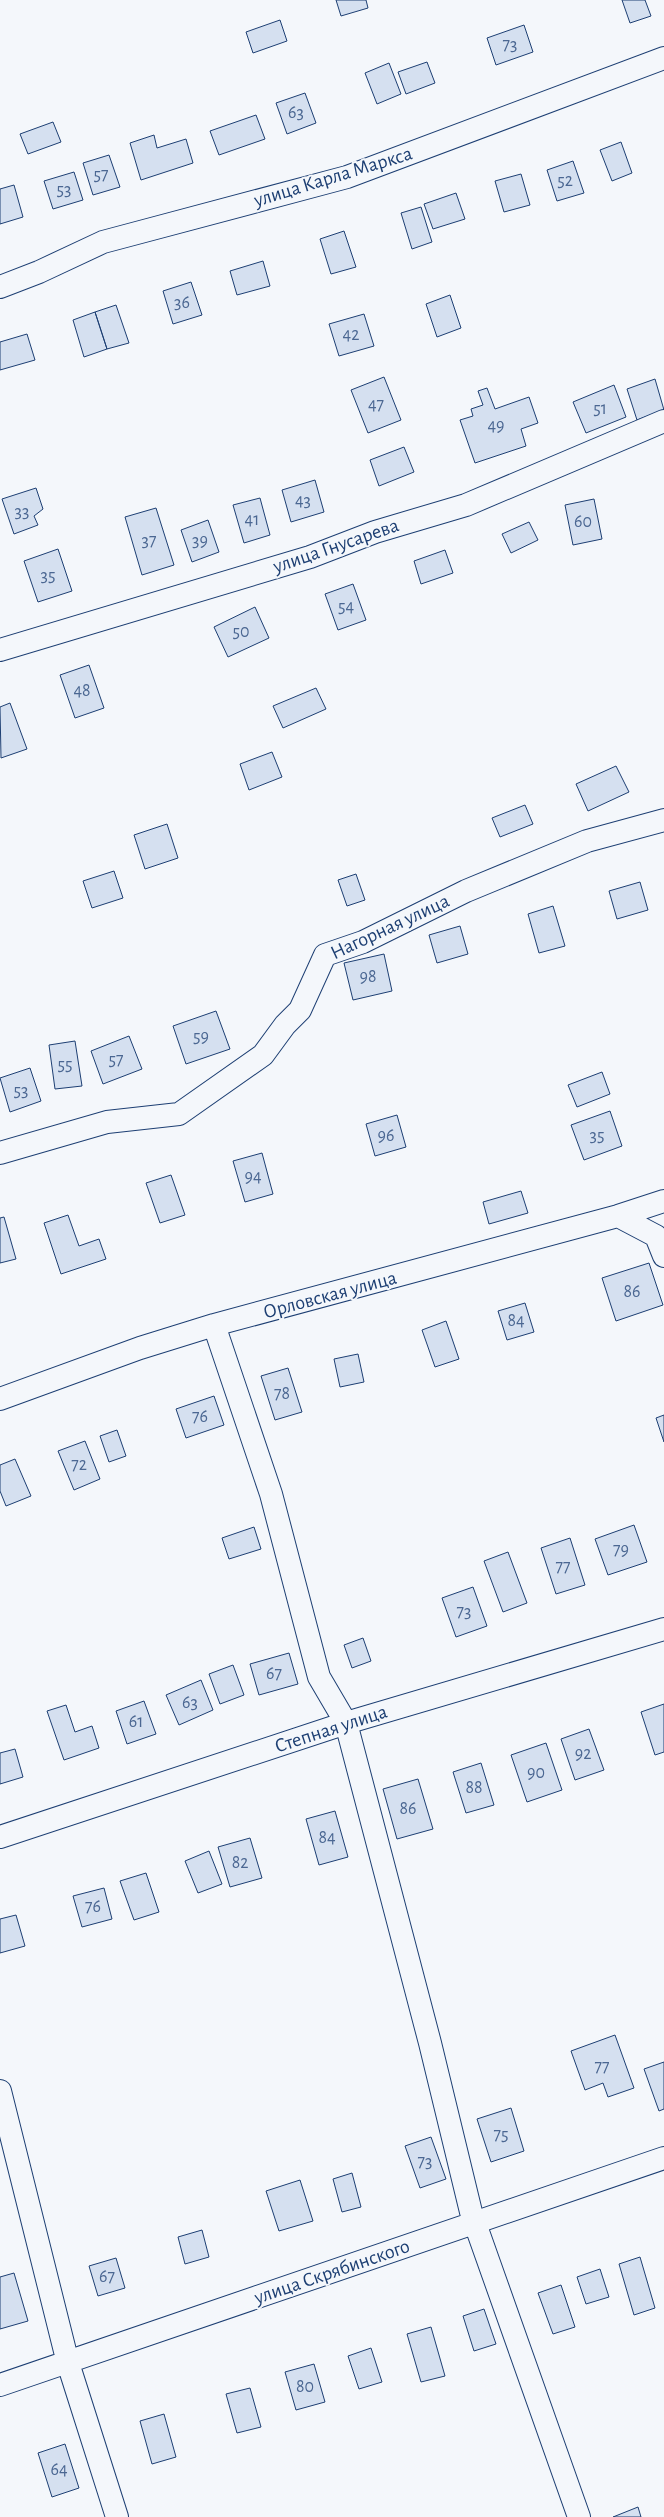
<svg xmlns="http://www.w3.org/2000/svg" width="664" height="2517" viewBox="0 0 664 2517" font-family="'Alegreya Sans',sans-serif">
  <rect width="100%" height="100%" fill="#f4f7fb"/>
  <!-- building -->
  <path fill="#d5e0f0" stroke="#1d3f73" d="M336,0h30l2,8 -27,8z
    M622,0h23l6,16 -21,7z
    M280,20l7,21 -34,12 -7,-21z
    M524,25l9,27 -37,13 -9,-27z
    M427,62l8,21 -29,11 -8,-22z
    M389,63l12,31 -24,10 -12,-31z
    M305,93l11,30 -29,11 -11,-31z
    M256,115l9,24 -46,16 -9,-24z
    M53,122l8,20 -33,12 -8,-20z
    M154,135l3,13 29,-9 7,24 -52,17 -11,-37z
    M621,142l11,31 -20,8 -12,-31z
    M109,155l11,32 -27,8 -10,-32z
    M573,161l11,32 -27,8 -10,-31z
    M74,172l9,28 -30,9 -9,-28z
    M521,174l9,31 -26,7 -9,-31z
    M14,185l9,32 -23,7v-35z
    M456,193l9,26 -32,10 -9,-25z
    M421,207l11,35 -20,7 -11,-36z
    M344,231l12,36 -25,7 -11,-35z
    M263,261l7,25 -33,9 -7,-24z
    M191,282l11,33 -29,9 -10,-33z
    M450,295l11,33 -24,9 -11,-33z
    M116,305l13,38 -22,6 -12,-37z
    M95,312l12,37 -23,8 -11,-37z
    M364,314l10,32 -35,10 -10,-32z
    M27,334l8,26 -35,10v-28z
    M384,377l17,43 -33,13 -17,-43z
    M655,379l9,31 -27,10 -10,-31z
    M614,385l12,32 -40,16 -13,-31z
    M487,388l8,21 34,-12 9,26 -17,6 5,17 -51,17 -15,-43 13,-4 -2,-7 12,-4 -5,-14z
    M404,447l10,25 -35,14 -9,-26z
    M315,480l9,32 -33,10 -9,-32z
    M36,488l7,21 -9,7 4,9 -24,9 -12,-35z
    M260,498l10,37 -26,8 -11,-38z
    M594,499l8,40 -29,6 -8,-40z
    M156,508l18,57 -32,10 -17,-58z
    M208,520l11,32 -27,10 -11,-32z
    M529,522l9,18 -27,13 -9,-19z
    M58,549l14,42 -34,11 -14,-41z
    M445,550l8,23 -32,11 -7,-23z
    M353,584l13,36 -28,10 -13,-36z
    M255,607l14,31 -41,19 -14,-30z
    M89,665l15,43 -29,10 -15,-43z
    M316,688l10,21 -43,19 -10,-22z
    M10,703l17,46 -26,9 -1,-51z
    M272,752l10,25 -33,13 -9,-26z
    M616,766l13,26 -41,19 -12,-27z
    M525,805l8,19 -33,13 -8,-19z
    M167,824l11,34 -33,11 -11,-34z
    M114,871l9,27 -31,10 -9,-27z
    M356,874l9,26 -18,6 -9,-26z
    M640,882l8,28 -31,9 -8,-28z
    M553,906l12,40 -26,7 -11,-39z
    M460,926l8,28 -31,9 -8,-28z
    M384,954l8,37 -39,9 -9,-37z
    M216,1011l14,38 -44,15 -13,-38z
    M129,1036l13,33 -39,15 -12,-33z
    M75,1041l7,45 -27,3 -6,-44z
    M30,1068l11,33 -31,11 -10,-34z
    M602,1072l8,22 -33,13 -9,-22z
    M610,1111l12,35 -38,14 -13,-35z
    M397,1115l9,32 -31,9 -9,-32z
    M262,1153l11,41 -28,8 -12,-41z
    M171,1175l14,40 -25,8 -14,-40z
    M521,1191l7,22 -39,11 -6,-22z
    M68,1215l11,31 20,-7 7,20 -45,15 -17,-51z
    M4,1217l12,42 -16,4v-45z
    M649,1263l14,42 -47,16 -14,-43z
    M525,1303l9,29 -27,8 -9,-29z
    M446,1321l13,38 -24,8 -13,-37z
    M358,1354l6,28 -24,5 -6,-28z
    M288,1368l14,44 -27,8 -14,-44z
    M214,1396l10,29 -38,13 -10,-29z
    M664,1415v27l-8,-24z
    M117,1430l9,26 -17,6 -9,-26z
    M85,1441l15,38 -26,11 -16,-39z
    M15,1459l16,37 -25,10 -6,-15v-26z
    M634,1525l13,37 -39,13 -13,-36z
    M254,1527l7,22 -32,10 -7,-21z
    M570,1538l15,47 -29,9 -15,-46z
    M508,1552l19,51 -24,9 -19,-51z
    M473,1587l14,39 -31,11 -14,-39z
    M363,1638l8,23 -19,7 -8,-23z
    M289,1653l9,31 -39,11 -9,-31z
    M233,1665l11,30 -24,9 -11,-30z
    M201,1680l12,30 -34,15 -13,-30z
    M144,1701l12,33 -29,10 -11,-33z
    M664,1704v48l-9,3 -14,-43z
    M66,1705l9,27 17,-6 7,22 -35,12 -17,-49z
    M589,1729l15,41 -29,10 -14,-41z
    M546,1743l16,47 -35,12 -16,-47z
    M15,1749l8,28 -23,7v-31z
    M481,1763l13,42 -28,8 -13,-41z
    M418,1779l15,50 -36,10 -14,-50z
    M335,1811l13,46 -29,8 -13,-46z
    M250,1838l12,40 -32,9 -12,-40z
    M209,1851l13,33 -24,9 -13,-32z
    M146,1873l13,39 -25,8 -14,-39z
    M104,1888l8,31 -30,8 -9,-31z
    M16,1915l9,31 -25,7v-34z
    M615,2035l19,53 -26,9 -5,-14 -18,7 -14,-39z
    M664,2062v47l-5,2 -15,-42z
    M511,2108l13,43 -33,11 -14,-43z
    M431,2137l15,42 -26,9 -15,-42z
    M352,2173l9,34 -19,5 -9,-33z
    M300,2180l13,41 -34,10 -13,-40z
    M202,2230l7,27 -24,7 -7,-27z
    M640,2257l15,51 -21,7 -15,-51z
    M116,2258l9,30 -27,8 -9,-30z
    M600,2269l9,28 -23,7 -9,-27z
    M14,2273l14,48 -28,8v-52z
    M561,2285l14,42 -22,7 -15,-41z
    M484,2309l12,35 -22,7 -11,-35z
    M431,2327l14,49 -24,6 -14,-48z
    M371,2348l11,34 -23,7 -11,-33z
    M314,2364l11,38 -29,8 -11,-38z
    M250,2388l11,39 -24,6 -11,-39z
    M164,2414l12,43 -24,7 -12,-43z
    M65,2444l14,44 -27,9 -14,-44z
    M638,2507l3,10h-28z"/>
  <g fill="none" stroke-linecap="round" stroke-linejoin="round">
    <defs>
      <path id="minor" d="M0,287l39,-15 64,-30 244,-65 317,-119
        M0,650l310,-93 65,-25 91,-27 198,-84
        M0,1153l107,-31 72,-8 84,-59 22,-30 15,-15 25,-55 38,-13 103,-51 121,-50 77,-21
        M618,1216l38,20 8,20
        M214,1325l57,169 48,183 27,46 84,320 41,169 108,305
        M0,1399l140,-51 74,-23 404,-109 46,-15
        M0,1837l346,-114 318,-94
        M0,2091l68,272 49,154
        M0,2385l664,-227"/>
    </defs>
    <!-- minor casing -->
    <use href="#minor" stroke="#1d3f73" stroke-width="24"/>
    <!-- minor -->
    <use href="#minor" stroke="#f4f7fb" stroke-width="22"/>
  </g>
  <g text-anchor="middle" dominant-baseline="central" stroke-width="4" stroke-linejoin="round" paint-order="stroke">
    <!-- number labels -->
    <g font-size="18" fill="#4b6792">
      <text x="510" y="45">73</text>
      <text x="296" y="113">63</text>
      <text x="101" y="175">57</text>
      <text x="565" y="181">52</text>
      <text x="64" y="190">53</text>
      <text x="182" y="303">36</text>
      <text x="351" y="335">42</text>
      <text x="376" y="405">47</text>
      <text x="600" y="409">51</text>
      <text x="496" y="426">49</text>
      <text x="303" y="501">43</text>
      <text x="22" y="512">33</text>
      <text x="252" y="520">41</text>
      <text x="583" y="522">60</text>
      <text x="149" y="541">37</text>
      <text x="200" y="541">39</text>
      <text x="48" y="576">35</text>
      <text x="346" y="607">54</text>
      <text x="241" y="632">50</text>
      <text x="82" y="691">48</text>
      <text x="368" y="977">98</text>
      <text x="201" y="1037">59</text>
      <text x="116" y="1060">57</text>
      <text x="65" y="1065">55</text>
      <text x="21" y="1091">53</text>
      <text x="386" y="1136">96</text>
      <text x="597" y="1136">35</text>
      <text x="253" y="1177">94</text>
      <text x="632" y="1292">86</text>
      <text x="516" y="1321">84</text>
      <text x="282" y="1394">78</text>
      <text x="200" y="1417">76</text>
      <text x="79" y="1465">72</text>
      <text x="621" y="1550">79</text>
      <text x="563" y="1567">77</text>
      <text x="464" y="1612">73</text>
      <text x="274" y="1674">67</text>
      <text x="190" y="1703">63</text>
      <text x="136" y="1722">61</text>
      <text x="583" y="1754">92</text>
      <text x="536" y="1773">90</text>
      <text x="474" y="1788">88</text>
      <text x="408" y="1809">86</text>
      <text x="327" y="1838">84</text>
      <text x="240" y="1863">82</text>
      <text x="93" y="1907">76</text>
      <text x="602" y="2067">77</text>
      <text x="501" y="2135">75</text>
      <text x="425" y="2162">73</text>
      <text x="107" y="2277">67</text>
      <text x="305" y="2387">80</text>
      <text x="59" y="2470">64</text>
    </g>
    <!-- street labels -->
    <g font-size="20" fill="#1d3f73" stroke="#f4f7fb">
      <text transform="translate(333 177) rotate(-17)">улица Карла Маркса</text>
      <text transform="translate(336 546) rotate(-19)">улица Гнусарева</text>
      <text transform="translate(390 927) rotate(-25)">Нагорная улица</text>
      <text transform="translate(330 1295) rotate(-15)">Орловская улица</text>
      <text transform="translate(331 1729) rotate(-18)">Степная улица</text>
      <text transform="translate(332 2272) rotate(-19)">улица Скрябинского</text>
    </g>
  </g>
</svg>
